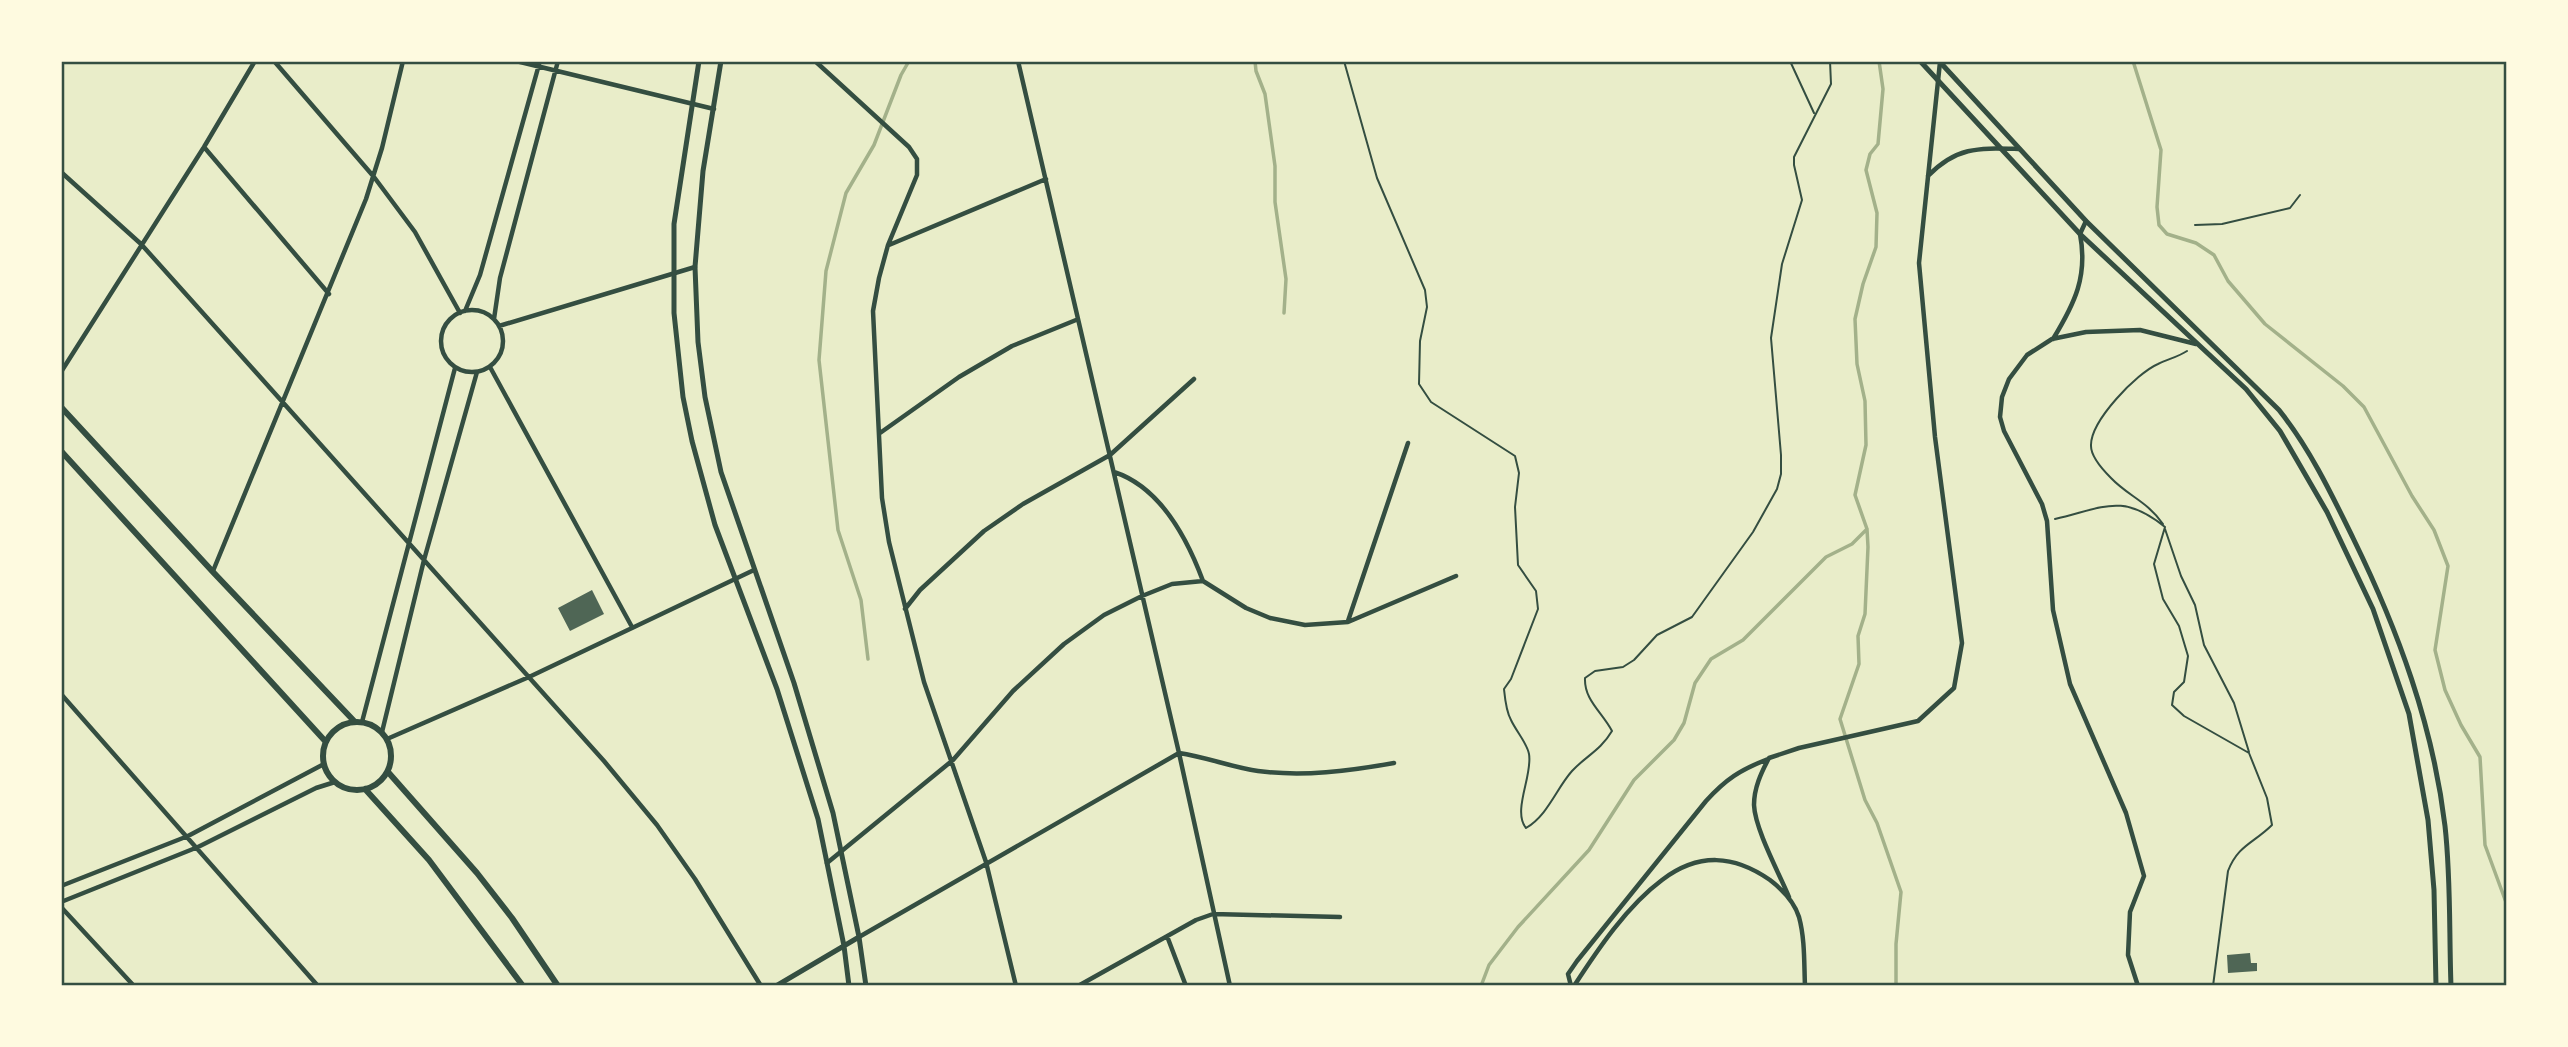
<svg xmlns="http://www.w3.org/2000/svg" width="2568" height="1047" viewBox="0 0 2568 1047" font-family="Spectral,serif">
  <rect width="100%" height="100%" fill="#e9edc9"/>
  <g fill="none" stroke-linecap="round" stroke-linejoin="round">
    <!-- stream -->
    <path stroke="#a3b18a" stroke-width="3.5" d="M1255,61l1,10 9,23 10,72v36l11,77 -2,34
      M1879,61l4,28 -5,55 -8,10 -4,16 11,43 -1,34 -13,37 -8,35 2,45 8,37 1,44 -11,50 12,34 1,18 -3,67 -7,22 1,28 -19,55 25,81 12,23 24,69 -5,52v42
      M2133,61l28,89 -4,57 2,18 8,9 29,9 18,12 14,26 37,43 78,62 21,21 48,89 22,34 14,36 -13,84 10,40 16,35 19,32 5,88 22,60
      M868,659l-7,-59 -23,-70 -19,-170 7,-89 20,-78 28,-48 27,-70 8,-14
      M1481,986l8,-21 29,-38 71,-77 45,-70 40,-40 10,-17 11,-40 16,-24 32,-19 83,-83 26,-13 15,-15"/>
  </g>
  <!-- building -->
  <path fill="#4f6655" d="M592,590l12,24 -34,17 -12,-23z
    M2250,953l1,10h6v8l-29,2 -1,-18z"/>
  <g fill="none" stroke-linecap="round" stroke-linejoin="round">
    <!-- path -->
    <path stroke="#344e41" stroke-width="2" d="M2195,225l27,-1 68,-16 10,-13
      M2055,519c48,-11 67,-27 110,8l-11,37 9,35 16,27 9,30 -4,26 -10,10 -2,13 12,11 65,37 18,45 5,27c-18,18 -34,20 -44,46l-15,115
      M2163,524c-16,-23 -35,-28 -52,-46 -8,-8 -20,-21 -20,-32 -1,-25 46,-73 67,-82 10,-5 20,-7 29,-13
      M2165,529l16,47 14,29 9,40 30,58 15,49"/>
    <!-- service -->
    <path stroke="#344e41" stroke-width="2" d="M1344,61l33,117 48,112 2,17 -7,34 -1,43 12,18 84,54 4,17 -4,34 3,58 18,26 2,18 -27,70 -7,10c1,10 2,22 7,31 5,11 16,23 18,34 4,21 -17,57 -3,74 22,-13 30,-39 46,-57 15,-16 28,-20 40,-40 -10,-19 -28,-31 -27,-53l10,-7 28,-4 11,-7 23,-25 35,-18 61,-85 24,-43 4,-15v-19l-10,-117 11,-74 20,-64 -8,-35v-8l37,-73 -1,-23
      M1790,61l24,52"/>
    <!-- minor -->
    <path stroke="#344e41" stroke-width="4.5" d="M274,61l100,116 41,55 45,81
      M516,61l198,48
      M815,61l94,86 8,12v16l-29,70 -9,33 -6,33 9,187 7,44 35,140 62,180 30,124
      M1018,61l161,692 51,233
      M204,147l125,147
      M61,172l80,72 463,517 53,64 38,54 66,107
      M1928,176c29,-30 52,-28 91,-27
      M889,245l157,-66
      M441 341a31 31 0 1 1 62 0a31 31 0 1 1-62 0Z
      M465,311l15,-36 60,-214
      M494,319l6,-41 58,-217
      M499,326l196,-59
      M2053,339c22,-36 35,-63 27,-105l6,-13
      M490,367l142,260
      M61,372l143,-225 51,-86
      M880,433l79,-56 53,-31 64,-26
      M1114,472c46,15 73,66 89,109
      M213,571l153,-372 16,-51 21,-87
      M905,609l15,-19 64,-59 39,-27 87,-49 84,-76
      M1348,621l60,-178
      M61,694l257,292
      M362,722l93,-354
      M382,732l42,-172 53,-188
      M387,739l142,-62 225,-107
      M827,863l126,-103 60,-69 51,-47 40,-29 38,-19 30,-12 31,-3 43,27 24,10 35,7 43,-3 108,-46
      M61,886l127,-50 136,-72
      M1789,897c-10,-24 -34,-68 -35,-92 0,-17 7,-32 15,-47l30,-10 119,-27 36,-33 8,-45 -27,-206 -16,-174 21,-201
      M61,902l137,-55 118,-59 19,-6
      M61,907l73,79
      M1167,936l19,50
      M859,937l320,-184c27,4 52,14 79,18 45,6 91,0 136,-8
      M1078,986l118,-66 17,-6 127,3
      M1571,986l-3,-12 9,-13 129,-160c20,-22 34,-31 62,-42
      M1574,986c24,-37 53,-80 88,-106 37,-28 72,-25 108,0 13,10 24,21 29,37 6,22 5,46 6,69
      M2138,986l-10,-31 2,-43 14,-36 -18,-63 -56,-129 -17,-74 -6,-89 -5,-17 -38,-73 -4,-14 2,-20 7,-18 18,-24 25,-16 34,-7 54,-2 56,14"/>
    <!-- tertiary -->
    <path stroke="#344e41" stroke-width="5" d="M699,61l-25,163v89l9,84 9,44 23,84 62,164 41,130 26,127 5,40
      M721,61l-18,110 -8,96 3,75 7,55 16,75 73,211 39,130 26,124 7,49
      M1920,61l160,173 166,155 34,42 47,81 46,97 36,105 19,106 6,70 2,96
      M1939,61l147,160 193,189c31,39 52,83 74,128 45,92 80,187 92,288 6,53 4,107 6,160
      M776,986l83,-49"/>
    <!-- secondary -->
    <path stroke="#344e41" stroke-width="6" d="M61,407l152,165 142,150
      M61,451l265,291
      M323 756a34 34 0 1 1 68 0a34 34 0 1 1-68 0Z
      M388,772l89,101 35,45 46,68
      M365,789l64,71 94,126"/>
  </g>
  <!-- border -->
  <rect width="2568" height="1047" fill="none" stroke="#fefae0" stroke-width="126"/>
  <rect x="63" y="63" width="2442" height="921" fill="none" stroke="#344e41" stroke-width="2.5"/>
</svg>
